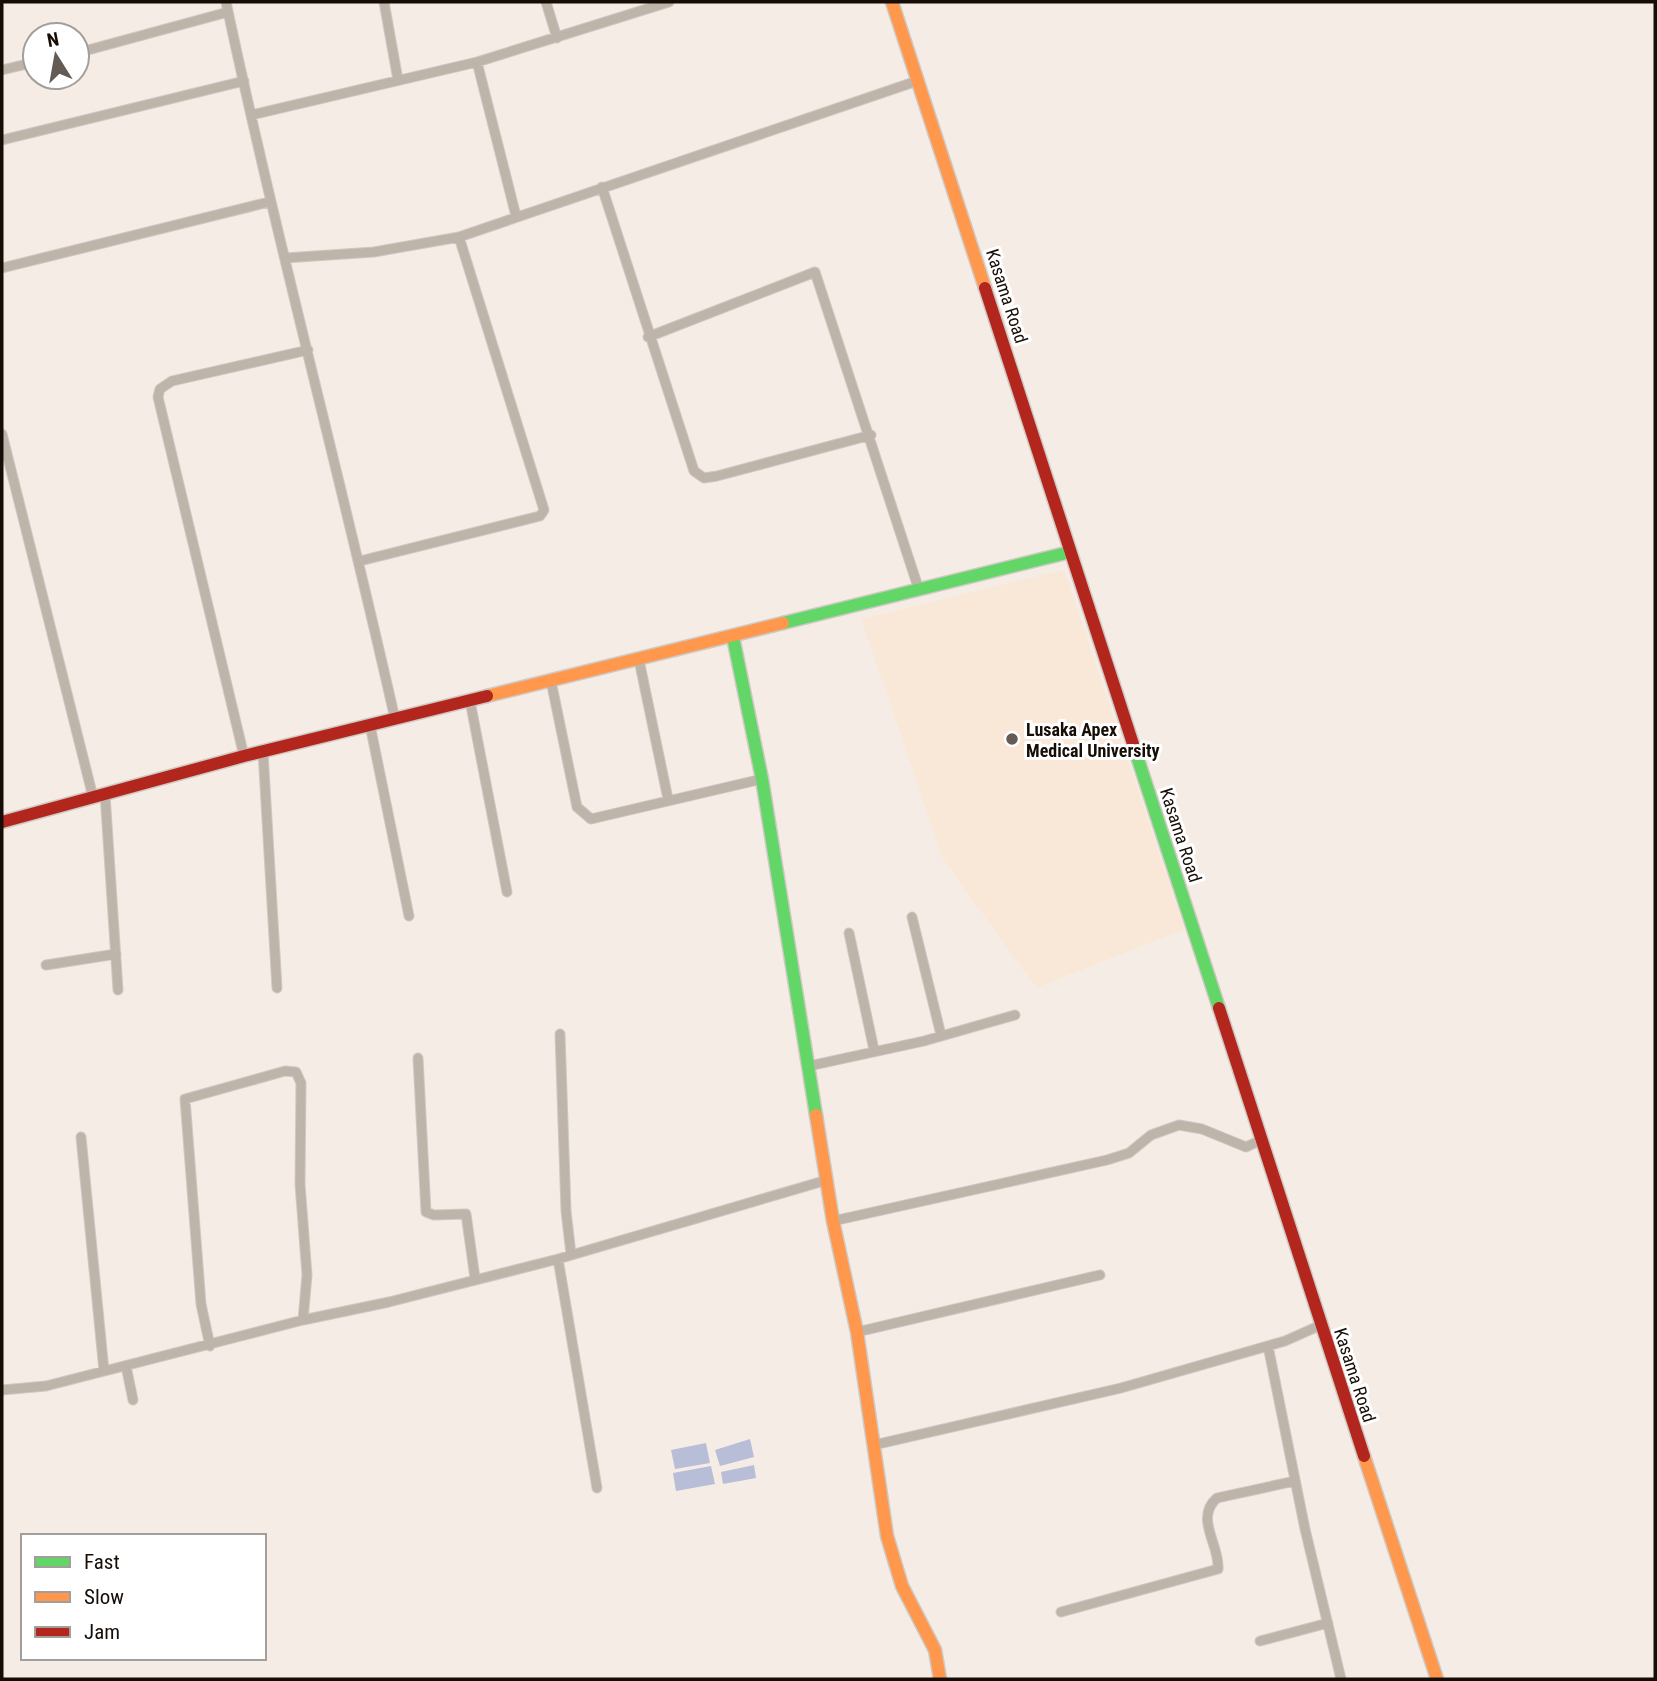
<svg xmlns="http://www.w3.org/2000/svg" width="1657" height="1681" viewBox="0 0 1657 1681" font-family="'Roboto Condensed',sans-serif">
  <rect width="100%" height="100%" fill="#f5ede5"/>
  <!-- built -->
  <path fill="#f9e8d7" d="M1064,570l121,359 -149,59 -93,-129 -82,-240z"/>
  <!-- water -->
  <path fill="#b8bdd8" d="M750,1439l4,18 -34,9 -5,-16z
    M706,1443l4,20 -35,6 -4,-19z
    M754,1465l2,13 -33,6 -2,-12z
    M711,1466l4,18 -39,7 -3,-18z"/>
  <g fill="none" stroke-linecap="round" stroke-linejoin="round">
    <defs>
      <path id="street" d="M226,2c51,240 115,477 169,717
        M384,2l14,78
        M546,2l11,36
        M77,53l151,-41
        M477,62l39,154
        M2,70l33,-8
        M251,115l226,-53 192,-60
        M2,140l242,-59
        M602,187l92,284 10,7 13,-2 154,-41
        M285,258l89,-6 85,-15 458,-156
        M2,268l267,-66
        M648,337l167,-65 104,318
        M2,434l91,363
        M360,561l180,-45 4,-6 -85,-273
        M639,660l29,139
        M551,681l26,126 14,12 171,-40
        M470,701l37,191
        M370,725l39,191
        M263,752l14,236
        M244,756l-86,-359 2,-8 12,-8 136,-31
        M105,794l13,196
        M912,917l29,118
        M849,933l25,117
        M46,965l70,-11
        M560,1034l6,177 5,43
        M418,1058l8,154 8,3 32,-1 9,64
        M809,1066l115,-25 91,-26
        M81,1137l23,234
        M833,1221l274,-61 22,-7 22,-18 28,-10 23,4 44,18 15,-7
        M558,1259l39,229
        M857,1332l243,-57
        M210,1346l-9,-42 -16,-205 100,-28 11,1 5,11 -1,101 7,91 -4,45
        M1268,1346l37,183 36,150
        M126,1366l7,34
        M2,1390l44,-4 257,-66 86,-18 169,-43 269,-79
        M874,1445l247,-57 164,-47 36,-16
        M1061,1612l157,-43c2,-24 -24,-51 -1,-71l78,-17
        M1260,1641l68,-18"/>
      <path id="fast" d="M783,623l287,-71
        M733,637l29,142 54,336
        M1133,744l86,264"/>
      <path id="slow" d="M892,2l93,286
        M487,696l296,-73
        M816,1115l17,106 24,111 30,204 15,50 33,64 5,29
        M1364,1456l73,223"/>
      <path id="jam" d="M985,288l148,456
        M2,822l242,-66 243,-60
        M1219,1008l145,448"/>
    </defs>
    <!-- street casing -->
    <use href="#street" stroke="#cfc9c3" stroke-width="11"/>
    <!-- fast casing -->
    <use href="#fast" stroke="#cfc9c3" stroke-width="15"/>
    <!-- slow casing -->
    <use href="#slow" stroke="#cfc9c3" stroke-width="15"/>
    <!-- jam casing -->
    <use href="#jam" stroke="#cfc9c3" stroke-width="15"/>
    <!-- street -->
    <use href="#street" stroke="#bfb4aa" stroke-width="9"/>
    <!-- fast -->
    <use href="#fast" stroke="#63d668" stroke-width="12"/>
    <!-- slow -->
    <use href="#slow" stroke="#ff974d" stroke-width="12"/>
    <!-- jam -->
    <use href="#jam" stroke="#b3261e" stroke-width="12"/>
  </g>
  <!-- markers -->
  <circle fill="#635b54" stroke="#fff" stroke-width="2.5" cx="1012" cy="739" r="7"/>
  <g text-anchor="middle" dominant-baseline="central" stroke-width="6" stroke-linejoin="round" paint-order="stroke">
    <!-- street labels -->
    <g font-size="18" fill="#150d06" stroke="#fff">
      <text transform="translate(1007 296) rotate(72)">Kasama Road</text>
      <text transform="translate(1181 835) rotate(72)">Kasama Road</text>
      <text transform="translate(1355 1375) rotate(72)">Kasama Road</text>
    </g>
    <!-- poi labels -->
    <g font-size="18" font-weight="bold" fill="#150d06" stroke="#fff" text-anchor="start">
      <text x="1026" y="729">Lusaka Apex<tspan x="1026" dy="21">Medical University</tspan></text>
    </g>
  </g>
  <!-- border -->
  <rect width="1657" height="1681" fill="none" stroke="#150d06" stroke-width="7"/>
  <!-- legend -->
  <rect x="21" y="1534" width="245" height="126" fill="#ffffff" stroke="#a19e9b" stroke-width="2"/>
  <rect x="35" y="1557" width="35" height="10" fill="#63d668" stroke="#a19e9b" stroke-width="2"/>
  <text x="84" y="1569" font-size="21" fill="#150d06">Fast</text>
  <rect x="35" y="1592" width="35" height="10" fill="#ff974d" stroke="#a19e9b" stroke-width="2"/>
  <text x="84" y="1604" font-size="21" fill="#150d06">Slow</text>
  <rect x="35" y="1627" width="35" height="10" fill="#b3261e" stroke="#a19e9b" stroke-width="2"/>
  <text x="84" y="1639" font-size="21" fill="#150d06">Jam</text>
  <!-- north arrow -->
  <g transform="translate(56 56) rotate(349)"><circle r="33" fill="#ffffff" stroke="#a19e9b" stroke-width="2"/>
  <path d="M0-5L12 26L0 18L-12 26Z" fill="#635b54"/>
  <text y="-10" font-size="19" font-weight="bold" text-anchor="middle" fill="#150d06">N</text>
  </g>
</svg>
